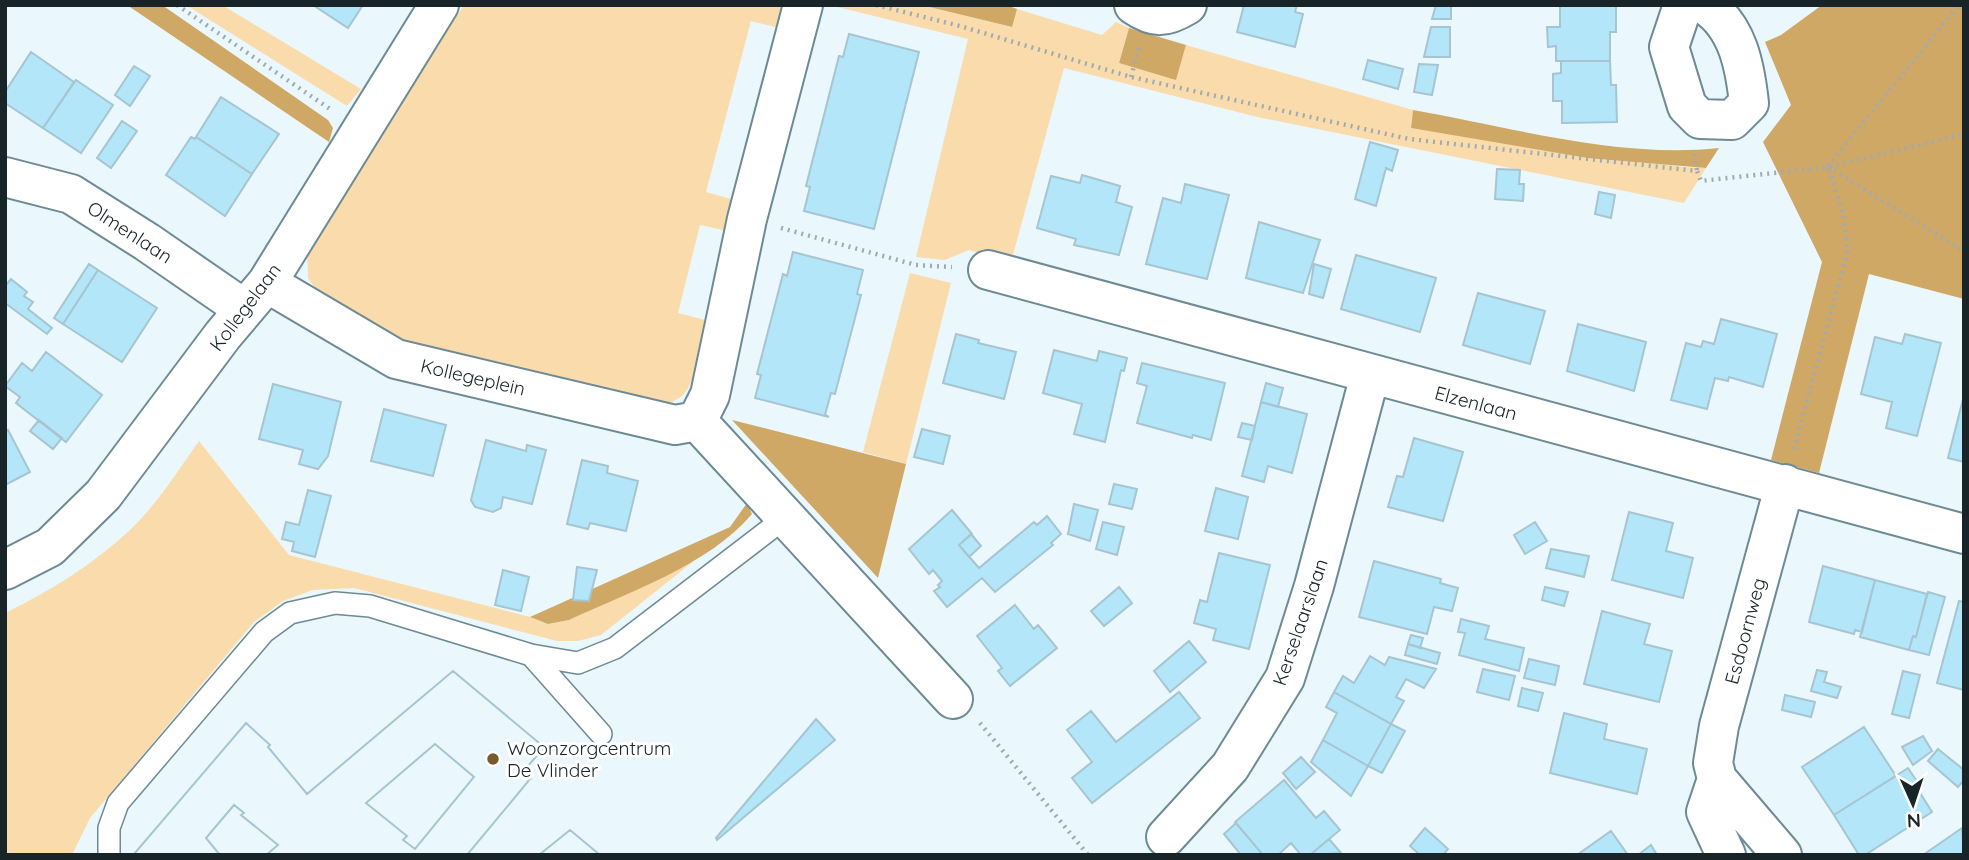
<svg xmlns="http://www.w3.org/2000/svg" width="1969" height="860" viewBox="0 0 1969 860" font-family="Quicksand,sans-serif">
  <rect width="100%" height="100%" fill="#eaf7fc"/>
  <!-- green -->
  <path fill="#fadcac" d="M186,5h36l139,84 -14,17z
    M464,5h324l-5,24 -32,-8 -45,171 32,9 -10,30 -28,-6 -22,88 27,7c-4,20 -8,63 -23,76 -6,5 -14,7 -21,9l-258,-61 -81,-46 -14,-20 -1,-29 5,-14z
    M829,5h92l90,22 6,-18 85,26 14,-13 13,6 -10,35 57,16 10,-34 227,65 -2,18 272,39 23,1 -22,35 -427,-86 -193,-49 -53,194 -42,-12 -24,10 -29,-3 52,-218z
    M910,273l41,10 -45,181 -43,-12z
    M199,441l90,114 241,62 18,7 21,-4 125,-59 -93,74 -23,6h-21l-203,-53 -41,2 -30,11 -29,21 -164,196 -18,37h-67v-242c46,-22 88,-49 125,-83 27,-26 48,-59 69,-89z"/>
  <!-- forest -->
  <path fill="#d0a865" d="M127,5h35l166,115 5,8 -4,14z
    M921,5h85l11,4 -5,18z
    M1822,5h142v294l-95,-25 -50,199 -48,-13 51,-198 -59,-120 28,-37 -26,-63 16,-7z
    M1129,28l57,17 -10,35 -57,-17z
    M1413,110c96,17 209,49 306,38l-13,20 -118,-10 -177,-30z
    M732,420l174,44 -28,114z
    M747,503l5,11c-43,51 -123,78 -183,106l-21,4 -18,-7 200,-90z"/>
  <!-- building -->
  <path fill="#b3e6f9" stroke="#a6c5d1" stroke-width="2" fill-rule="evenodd" d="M313,5h50l-15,23z
    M1244,5h53l-2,7 8,2 -8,33 -58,-15z
    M1436,5h15v14h-19z
    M1560,5h56v27h-6v29h-54v-15l-8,1 -1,-20h13z
    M1431,27h19v30h-26z
    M849,34l70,18 -45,177 -70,-18 6,-24 -4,-1 33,-130 4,1z
    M31,52l43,30 -31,46 -38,-25v-11z
    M1368,60l35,9 -5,20 -35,-10z
    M1561,61h49l1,24h5l1,37 -55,1v-22h-9v-27l8,-1z
    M1419,64l19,1 -6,30 -18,-3z
    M134,66l16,10 -20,30 -15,-11z
    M76,80l37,25 -32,48 -38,-25z
    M221,97l58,37 -27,40 -56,-37z
    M122,121l15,10 -26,37 -14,-10z
    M191,137l4,2 1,-2 56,37 -27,42 -59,-41z
    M1370,142l28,8 -6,21 -6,-3 -10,38 -21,-7z
    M1497,169l23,1 -1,14h5l-1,17 -28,-2z
    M1082,175l38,11 -4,16 16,5 -13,48 -45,-10 2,-6 -39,-11 14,-52 29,7z
    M1185,184l44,11 -22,84 -61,-15 17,-66 18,5z
    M1599,192l16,3 -4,23 -16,-4z
    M1259,222l61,18 -17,53 -57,-15z
    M793,252l70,18 -6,24 4,1 -26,99 -4,-1 -6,22 4,2 -74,-19 6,-23 -4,-1 26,-100 4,2z
    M1356,255l80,23 -16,54 -79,-23z
    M89,264l9,6 -35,54 -9,-6z
    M1314,264l17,5 -8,29 -14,-4z
    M98,270l59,38 -35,54 -59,-38z
    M11,279l16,13 -3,4 9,6 -5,7 24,19 -5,6 -42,-31v-17z
    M1478,293l67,18 -15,53 -67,-19z
    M1721,319l56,15 -14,53 -34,-10 -1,4 -13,-3 -8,31 -36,-9 15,-57 15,4 2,-6 11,3z
    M1578,324l68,18 -12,49 -67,-20z
    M956,334l23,6 -1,3 38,9 -12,47 -61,-16z
    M1905,334l36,9 -24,93 -31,-8 6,-26 -31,-8 14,-57 27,7z
    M1054,350l43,11 2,-10 28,7 -3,13 -3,-1 -16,72 -31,-8 8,-30 -39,-11z
    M46,352l56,43 -36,47 -50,-39 4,-6 -15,-11 17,-23 10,8z
    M1142,363l83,20 -14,57 -18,-5 -1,3 -55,-15 10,-37 -10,-3z
    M1266,383l17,5 -5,19 -17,-5z
    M273,384l68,18 -13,54 -10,13 -19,-5 4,-14 -44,-11z
    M1964,395v67l-16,-4z
    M1261,402l46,12 -15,59 -24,-7 -4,16 -22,-6z
    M384,409l62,16 -13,51 -62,-15z
    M39,420l23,18 -9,11 -23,-18z
    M1242,423l13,3 -3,14 -14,-3z
    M922,429l28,7 -7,28 -29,-7z
    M8,430l22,42 -25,13v-53z
    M1414,438l49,14 -20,69 -55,-14 9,-31 6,1z
    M486,440l40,11 1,-6 19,5 -14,54 -29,-7 -2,11 -8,4 -18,-5 -4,-7z
    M582,460l26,6 -1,7 31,8 -12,50 -36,-8 -2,6 -21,-5z
    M1114,484l23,5 -5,20 -23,-5z
    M1216,488l32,9 -10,42 -33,-8z
    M308,490l23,6 -16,61 -23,-6 2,-9 -12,-3 4,-17 13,3z
    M1074,504l24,6 -8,31 -22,-7z
    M952,510l20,24 -13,11 20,23 55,-46 3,3 10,-9 14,18 -10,9 2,2 -58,47 -13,-14 -35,29 -13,-16 6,-4 -2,-2 4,-4 -9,-11 -4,4 -20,-25z
    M1629,512l44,11 -7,28 27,7 -10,40 -71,-18z
    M1103,522l21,5 -7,28 -21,-6z
    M1535,522l12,19 -22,13 -11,-19z
    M971,534l10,12 -12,11 -10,-12z
    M1551,549l38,7 -5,21 -38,-9z
    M1219,553l51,12 -21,84 -36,-9 3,-11 -22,-6 6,-23 7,2z
    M1374,561l67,18 -1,4 18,5 -6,23 -18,-4 -7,27 -68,-17z
    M1823,566l52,14 -13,52 -7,-2 -1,4 -45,-12z
    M577,567l20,3 -8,31 -16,-1z
    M503,570l26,7 -8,34 -26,-6z
    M1875,580l52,14 -11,43 -3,-1 -4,14 -49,-13z
    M1119,587l13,16 -28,23 -13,-15z
    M1545,587l23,5 -4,14 -22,-6z
    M1928,592l17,5 -16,58 -20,-5 4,-14 3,1z
    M1959,601l5,1v88l-27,-7z
    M1015,605l19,24 4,-4 19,23 -47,38 -12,-15 4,-3 -25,-32z
    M1602,611l48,13 -6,20 28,7 -13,51 -75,-18z
    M1461,619l28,7 -4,13 39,9 -5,23 -60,-16 6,-22 -7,-1z
    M1411,635l12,3 -3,10 -12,-4z
    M1189,641l17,21 -36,30 -16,-21z
    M1408,644l32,9 -3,11 -32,-9z
    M1370,656l15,9 4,-8 47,12 -12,19 -18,-9 -10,18 8,4 -13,23 -57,-32 9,-16 11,7z
    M1529,659l30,7 -4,19 -31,-7z
    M1483,669l32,7 -6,24 -32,-8z
    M1817,670l10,2 -3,10 17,5 -4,11 -26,-7z
    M453,671l91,76 -21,25 8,6 -64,77h-201l12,-10 -37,-30 3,-2 -10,-8 -28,33 14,17 -86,-1 112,-131 24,22 -2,2 39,47zM435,744l39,33 -59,72 -12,-9 4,-4 -41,-33z
    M453,671l91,76 -21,25 8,6 -64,77h-201l12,-10 -37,-30 3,-2 -10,-8 -28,33 14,17 -86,-1 112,-131 24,22 -2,2 39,47zM435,744l39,33 -59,72 -12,-9 4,-4 -41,-33z
    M1903,671l17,4 -11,43 -17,-4z
    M1522,688l21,5 -5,18 -20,-5z
    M1179,692l21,26 -108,85 -20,-25 20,-16 -25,-32 24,-19 25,31z
    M1334,692l57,32 -23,42 -45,-26 14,-27 -11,-6z
    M1785,695l30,7 -4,15 -29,-7z
    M1564,713l43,11 -3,15 43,10 -10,45 -87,-21z
    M816,719l19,21 -118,100 -1,-2z
    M1391,724l14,7 -23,42 -14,-7z
    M1864,727l32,49 -62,39 -32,-48z
    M1923,736l9,15 -19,14 -11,-18z
    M1323,740l45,26 -17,30 -40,-34z
    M1938,749l26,21v10l-6,7 -30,-26z
    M1301,757l14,15 -19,17 -13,-16z
    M1908,768l12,18 -3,2 15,24 -67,43h-6l-25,-40z
    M1284,780l32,38 8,-7 16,19 -30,25h-9l-10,-12 -13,12h-15l-28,-33z
    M1236,823l27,32h-22l-17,-21z
    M1425,828l23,21 -5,6h-23l-10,-9z
    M1962,828l2,27h-41z
    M570,830l30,25h-61z
    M570,830l30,25h-61z
    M1611,831l17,24h-51z
    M1329,839l12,14 -31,2z
    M1651,845l6,10h-19z"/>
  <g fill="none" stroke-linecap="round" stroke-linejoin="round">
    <defs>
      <path id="service" d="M531,655l70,79
        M109,855v-27l9,-25 146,-171 26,-19 45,-10 35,3 161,49 47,8 37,-15 171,-131"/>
      <path id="minor" d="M1134,5c20,14 32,13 53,0
        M1683,5l-14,42 18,59 13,13 32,1 17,-17c-4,-36 -11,-77 -44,-98
        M5,177l66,17 76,48 97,67
        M988,270l976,264
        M267,283l129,76 279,66 22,-4 256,278
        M697,421l13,-26 37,-176 56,-214
        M5,570l45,-23 53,-52 120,-160 44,-52 172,-278
        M1717,779l-11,33 20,43
        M1166,837l64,-70 55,-89 29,-92 56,-211
        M1782,855l-65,-76 -4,-16 6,-37 66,-242"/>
    </defs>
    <!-- service casing -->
    <use href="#service" stroke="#6d8a95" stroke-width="24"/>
    <!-- minor casing -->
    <use href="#minor" stroke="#6d8a95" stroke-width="42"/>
    <!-- path -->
    <path stroke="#9fabb0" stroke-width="4.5" stroke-dasharray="2 5" stroke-linecap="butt" d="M177,5l153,104
      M876,5l84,21 171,51 278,62 288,32 4,10 127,-14 136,-33
      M1131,77l8,-29
      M1695,154l2,17
      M1828,166l131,-161
      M1828,167l136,84
      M781,228l135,37 36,2
      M1794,449l54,-199 -6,-41 -14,-42
      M980,723l108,132"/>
    <!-- service -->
    <use href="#service" stroke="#fff" stroke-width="21"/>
    <!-- minor -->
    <use href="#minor" stroke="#fff" stroke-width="38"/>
  </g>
  <!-- markers -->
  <circle fill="#765b2d" stroke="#fff" stroke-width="2.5" cx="493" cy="759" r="7"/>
  <g text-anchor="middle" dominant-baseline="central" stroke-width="6" stroke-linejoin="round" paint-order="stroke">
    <!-- street labels -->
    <g font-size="19" fill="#182428" stroke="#fff">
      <text transform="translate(130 232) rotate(33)">Olmenlaan</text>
      <text transform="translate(245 307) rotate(-53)">Kollegelaan</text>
      <text transform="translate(473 377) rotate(13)">Kollegeplein</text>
      <text transform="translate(1476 403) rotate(15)">Elzenlaan</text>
      <text transform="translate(1300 622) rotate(-71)">Kerselaarslaan</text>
      <text transform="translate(1745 631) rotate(-75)">Esdoornweg</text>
    </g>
    <!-- poi labels -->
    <g font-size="19" fill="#182428" stroke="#fff" text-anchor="start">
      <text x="507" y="748">Woonzorgcentrum<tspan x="507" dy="22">De Vlinder</tspan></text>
    </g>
  </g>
  <!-- border -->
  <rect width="1969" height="860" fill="none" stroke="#182428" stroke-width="14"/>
  <!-- north arrow -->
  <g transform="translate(1913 804) rotate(177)" stroke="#ffffff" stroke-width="5" paint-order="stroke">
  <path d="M0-5L12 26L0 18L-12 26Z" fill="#182428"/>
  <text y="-10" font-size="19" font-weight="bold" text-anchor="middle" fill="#182428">N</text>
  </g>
</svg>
